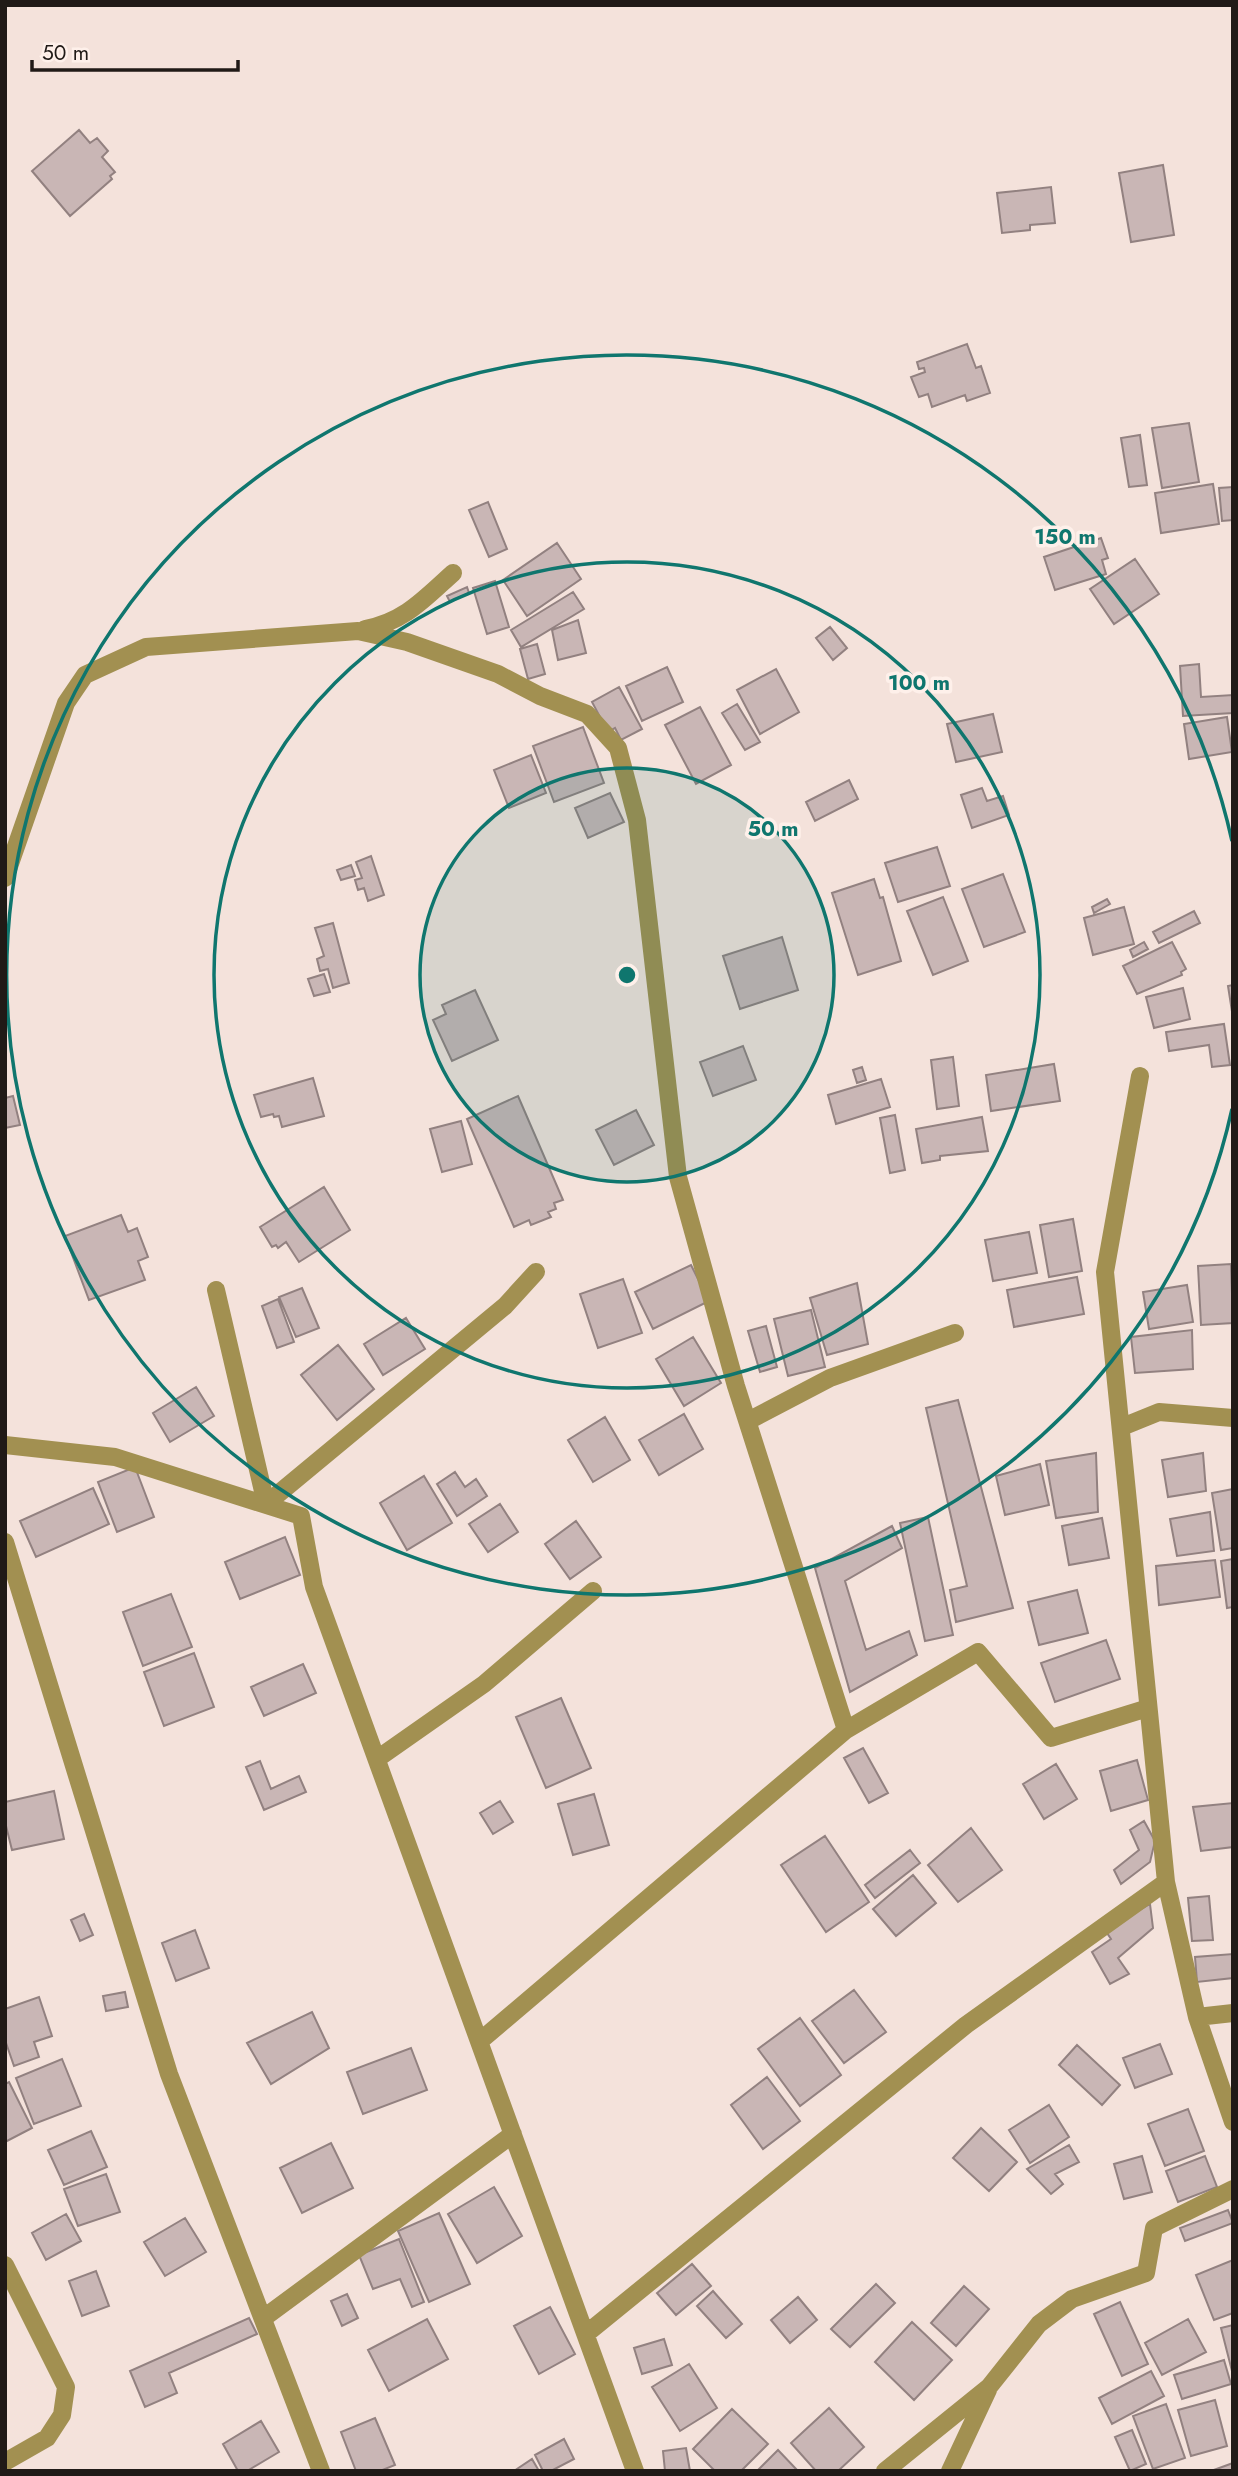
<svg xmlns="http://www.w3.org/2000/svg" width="1238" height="2476" viewBox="0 0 1238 2476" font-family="Jost,sans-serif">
  <rect width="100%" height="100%" fill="#f4e2db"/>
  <!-- building -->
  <path fill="#c9b6b5" stroke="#928180" stroke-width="2" d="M79,130l11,13 7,-5 11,13 -6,6 13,15 -5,4 2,3 -42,37 -38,-45z
    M1163,165l11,70 -43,7 -12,-69z
    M1051,187l4,36 -25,2v5l-28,3 -5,-40z
    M967,344l9,24 5,-2 9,27 -23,8 -2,-6 -33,12 -4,-13 -9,3 -8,-20 14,-5 -1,-4 -5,1 -2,-7z
    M1189,423l10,59 -37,6 -10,-60z
    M1140,435l7,50 -18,2 -8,-49z
    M1213,484l6,40 -58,9 -6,-40z
    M1233,487v33l-11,1 -3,-33z
    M488,502l19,47 -18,8 -20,-47z
    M1101,538l7,20 -6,2 4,14 -51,16 -11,-33z
    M557,543l24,36 -54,37 -24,-36z
    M1135,559l24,35 -45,30 -24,-35z
    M495,581l14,46 -22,7 -14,-46z
    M467,587l2,6 -19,9 -3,-6z
    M573,592l11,17 -63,38 -10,-17z
    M578,620l8,33 -28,7 -6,-30z
    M830,627l17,21 -14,12 -17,-22z
    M537,644l8,30 -17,5 -8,-30z
    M1199,664l2,33 32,-2v18l-50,3 -3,-50z
    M667,667l16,35 -41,19 -16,-35z
    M776,669l23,43 -39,22 -23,-44z
    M619,687l23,42 -21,11 -6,-12 -7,4 -16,-30z
    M737,704l23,38 -15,8 -23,-37z
    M700,707l31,58 -35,19 -31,-59z
    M993,714l9,38 -46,10 -9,-38z
    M1227,717l5,35 -43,7 -5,-35z
    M583,727l21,56 -50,19 -21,-56z
    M531,755l15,38 -37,15 -15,-38z
    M849,780l9,19 -43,22 -9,-19z
    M982,788l5,13 16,-5 6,19 -37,13 -11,-33z
    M610,793l14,29 -36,16 -13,-30z
    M937,847l13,39 -52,16 -13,-39z
    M371,856l13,39 -16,6 -4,-13 -6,2 -3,-10 7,-2 -6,-16z
    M351,865l4,11 -14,4 -4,-10z
    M1003,874l22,58 -41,15 -22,-58z
    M874,879l6,19 3,-1 18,64 -43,14 -26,-82z
    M943,897l25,64 -35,14 -26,-64z
    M1107,899l3,5 -16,9 -2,-6z
    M1124,907l10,37 -41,11 -9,-37z
    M1194,911l6,12 -41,20 -6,-11z
    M333,923l16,60 -16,5 -5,-19 -8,2 -3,-12 7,-3 -9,-28z
    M782,937l16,53 -58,19 -17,-53z
    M1144,942l4,7 -15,8 -3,-7z
    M1172,942l14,27 -5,3 1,3 -45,19 -14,-28z
    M324,974l6,18 -16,4 -6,-17z
    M1233,985v33l-5,-32z
    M1183,988l7,31 -36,9 -8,-31z
    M475,990l23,50 -46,21 -19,-41 13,-6 -4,-9z
    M1224,1024l6,41 -18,2 -3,-22 -40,6 -3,-19z
    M743,1046l13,34 -43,16 -13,-34z
    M953,1057l6,49 -22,3 -6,-49z
    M1054,1064l6,37 -69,10 -5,-36z
    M862,1067l4,13 -9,3 -4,-13z
    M313,1078l11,38 -42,11 -3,-11 -5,1 -1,-3 -12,3 -7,-22z
    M881,1079l9,28 -54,17 -8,-29z
    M13,1096l7,29 -15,3v-30z
    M518,1096l45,104 -9,3 2,6 -8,3 3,5 -20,8 -2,-5 -15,7 -47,-108z
    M636,1110l18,35 -40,20 -18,-35z
    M895,1115l10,55 -15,3 -10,-55z
    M982,1117l6,34 -48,5v4l-18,3 -6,-34z
    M461,1121l11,43 -30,8 -12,-43z
    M324,1187l26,43 -51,32 -13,-20 -8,6 -2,-3 -4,2 -12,-20z
    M121,1215l7,17 9,-4 11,29 -10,4 7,19 -56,20 -24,-64z
    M1073,1219l9,52 -33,6 -9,-52z
    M1029,1232l8,41 -44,8 -8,-41z
    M1231,1264l2,59 -32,2 -3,-59z
    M691,1265l18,36 -56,28 -18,-37z
    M1077,1277l7,37 -70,13 -7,-37z
    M623,1279l19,54 -44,15 -18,-54z
    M857,1283l11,61 -41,11 -17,-57z
    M1187,1285l6,37 -44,7 -6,-37z
    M302,1288l17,40 -23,9 -17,-40z
    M278,1299l16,43 -17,6 -15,-42z
    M811,1310l14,57 -37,9 -14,-57z
    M406,1318l19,31 -42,26 -19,-31z
    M766,1326l11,41 -17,5 -12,-41z
    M1192,1330l1,39 -58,4 -4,-36z
    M693,1337l28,46 -37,23 -28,-47z
    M338,1345l36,44 -37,31 -36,-45z
    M196,1387l18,29 -44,26 -17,-29z
    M958,1400l55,208 -57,14 -6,-32 17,-4 -41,-178z
    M684,1414l19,35 -44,26 -20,-35z
    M605,1417l25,43 -37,22 -25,-42z
    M1096,1453l2,59 -42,6 -10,-57z
    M1203,1453l3,38 -38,6 -6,-37z
    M1040,1464l9,41 -44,10 -9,-39z
    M135,1467l19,50 -37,15 -19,-50z
    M455,1472l10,15 11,-8 11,17 -30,20 -20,-32z
    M424,1476l28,47 -45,27 -27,-47z
    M93,1488l16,36 -73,33 -16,-36z
    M1233,1489v59l-12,2 -9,-57z
    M500,1504l18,28 -30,20 -19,-28z
    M1210,1512l4,39 -37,5 -7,-37z
    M928,1517l25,118 -28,6 -25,-118z
    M1102,1518l7,40 -40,7 -7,-39z
    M576,1521l25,36 -31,22 -25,-35z
    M892,1526l10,22 -57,33 21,69 43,-19 8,24 -67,37 -35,-124z
    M285,1537l15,38 -60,24 -15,-37z
    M1233,1559v48l-6,1 -6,-47z
    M1215,1560l5,37 -61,8 -3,-39z
    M1077,1590l11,43 -49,12 -11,-43z
    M171,1594l21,53 -49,19 -20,-54z
    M1106,1640l14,39 -65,23 -14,-39z
    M194,1653l20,54 -50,19 -20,-54z
    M303,1664l13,29 -52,23 -13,-29z
    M561,1698l30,70 -45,20 -30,-71z
    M863,1748l25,45 -19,10 -25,-45z
    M1137,1760l11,40 -37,11 -11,-40z
    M260,1761l11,28 28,-13 7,16 -42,18 -18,-43z
    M1056,1764l21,35 -33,20 -21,-35z
    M54,1791l10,48 -52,11 -7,-28v-20z
    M594,1794l15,51 -36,10 -15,-51z
    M500,1801l13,21 -20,12 -13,-21z
    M1233,1803v44l-32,4 -8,-44z
    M1144,1821l11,20 -5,21 -29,22 -7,-14 25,-20 -9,-20z
    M971,1828l31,42 -44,32 -30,-37z
    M825,1836l44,66 -43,30 -45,-67z
    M910,1850l10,13 -45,35 -10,-13z
    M913,1875l23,28 -40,33 -23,-27z
    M1209,1896l4,44 -21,1 -4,-43z
    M1150,1904l3,24 -35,30 11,16 -19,10 -18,-32 19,-13 -6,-9z
    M84,1914l9,21 -13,6 -9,-21z
    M195,1930l14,38 -33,13 -14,-38z
    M1233,1954v24l-36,4 -2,-25z
    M854,1990l32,42 -42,31 -32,-42z
    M125,1992l3,15 -22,4 -3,-15z
    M39,1997l13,39 -18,6 5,15 -25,9 -9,-26v-31z
    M312,2012l17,36 -58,36 -24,-41z
    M800,2018l41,57 -41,31 -42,-57z
    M1160,2044l12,30 -37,14 -12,-30z
    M1077,2045l43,40 -18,20 -43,-40z
    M411,2048l16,42 -64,24 -16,-42z
    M62,2059l19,47 -47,18 -18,-46z
    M767,2077l33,44 -37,28 -32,-44z
    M9,2082l23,46 -27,14v-58z
    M1049,2105l20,32 -39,26 -21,-33z
    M1188,2109l16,42 -39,15 -17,-42z
    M981,2128l36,34 -28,29 -36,-33z
    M91,2131l16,36 -43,18 -16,-35z
    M331,2143l22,45 -51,25 -22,-45z
    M1069,2145l10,17 -24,12 8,10 -12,10 -24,-25z
    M1142,2156l10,36 -28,7 -10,-35z
    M1205,2156l12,31 -39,15 -12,-31z
    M106,2174l14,38 -42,14 -14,-37z
    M494,2187l28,49 -45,27 -29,-49z
    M1228,2210l5,13 -48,18 -5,-13z
    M439,2213l31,71 -41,18 -31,-71z
    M66,2214l15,27 -35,19 -14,-27z
    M185,2218l21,34 -41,24 -21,-34z
    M399,2239l25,63 -12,5 -12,-28 -27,10 -14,-34z
    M1233,2260v53l-19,7 -18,-45z
    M692,2264l19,22 -35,29 -19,-22z
    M96,2271l13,35 -27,10 -13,-35z
    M876,2284l19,19 -45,44 -19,-18z
    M964,2286l25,23 -33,37 -25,-23z
    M713,2291l29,33 -16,14 -29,-32z
    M347,2294l11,24 -16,8 -11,-25z
    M798,2297l19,23 -27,23 -19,-23z
    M1120,2302l28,62 -26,12 -28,-62z
    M550,2307l25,47 -36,20 -25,-48z
    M249,2318l8,16 -88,39 8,20 -32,14 -15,-36z
    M427,2319l21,40 -59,32 -21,-41z
    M1188,2319l18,33 -44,23 -17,-32z
    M912,2322l40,38 -38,40 -39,-38z
    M1233,2325v50l-12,-47z
    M664,2339l8,26 -30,9 -8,-26z
    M1224,2360l7,24 -49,15 -8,-24z
    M689,2364l28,44 -37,23 -28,-44z
    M1151,2371l13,25 -52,28 -13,-26z
    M1215,2400l12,46 -36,10 -13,-46z
    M1166,2404l19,54 -32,11 -20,-53z
    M829,2408l35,39 -26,24h-22l-25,-28z
    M732,2409l36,35 -27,27h-26l-22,-22z
    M375,2418l20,47 -15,6h-24l-15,-39z
    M261,2421l18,31 -32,19h-9l-15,-27z
    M1132,2430l14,34 -16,7 -15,-34z
    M564,2439l10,20 -23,12h-8l-8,-16z
    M686,2448l4,23h-25l-2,-20z
    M778,2450l20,21h-41z
    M532,2459l7,12h-25z
    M1233,2463v8h-22z"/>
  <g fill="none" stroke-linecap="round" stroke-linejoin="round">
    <!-- street -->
    <path stroke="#a29051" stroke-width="18" d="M365,629c39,-7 59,-30 88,-56
      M5,878l61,-175 19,-28 61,-28 212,-16 49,11 91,32 42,22 47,18 31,34 19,72 41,357 58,209 110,344
      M1140,1076l-35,196 61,610 31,135 36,105
      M216,1290l50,214 239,-198 31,-34
      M748,1421l82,-43 125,-45
      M1122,1427l37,-15 74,6
      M5,1445l110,12 186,59 13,71 321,884
      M5,1542l164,532 152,397
      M377,1759l107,-75 109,-93
      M1197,2017l36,-4
      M480,2041l366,-311 132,-78 73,86 97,-30
      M5,2265l61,122 -4,28 -15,23 -42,24
      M265,2317l248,-183
      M586,2334l380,-309 200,-143
      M885,2471l104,-84 50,-63 33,-25 74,-26 8,-45 79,-39
      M950,2471l38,-81"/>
  </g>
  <!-- distance rings -->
  <circle cx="627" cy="975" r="207" fill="#0f766e" fill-opacity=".12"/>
  <g fill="none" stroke="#0f766e" stroke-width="3.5">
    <circle cx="627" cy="975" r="207"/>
    <circle cx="627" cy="975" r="413"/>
    <path d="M1232 1109A620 620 0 1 1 1232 841"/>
  </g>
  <circle cx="627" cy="975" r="10" fill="#0f766e" stroke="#fef0ea" stroke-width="3.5"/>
  <g font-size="21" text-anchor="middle" font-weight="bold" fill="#0f766e" stroke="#fef0ea" stroke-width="7" stroke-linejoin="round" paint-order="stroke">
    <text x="1065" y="544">150 m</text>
    <text x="919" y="690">100 m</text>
    <text x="773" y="836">50 m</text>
  </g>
  <!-- border -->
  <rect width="1238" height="2476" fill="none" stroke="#201a17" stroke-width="14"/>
  <!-- scale -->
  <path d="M32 60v10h206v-10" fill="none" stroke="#201a17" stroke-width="3.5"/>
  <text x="42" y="60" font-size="21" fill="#201a17" stroke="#fef0ea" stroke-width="5" paint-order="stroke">50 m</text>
</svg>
